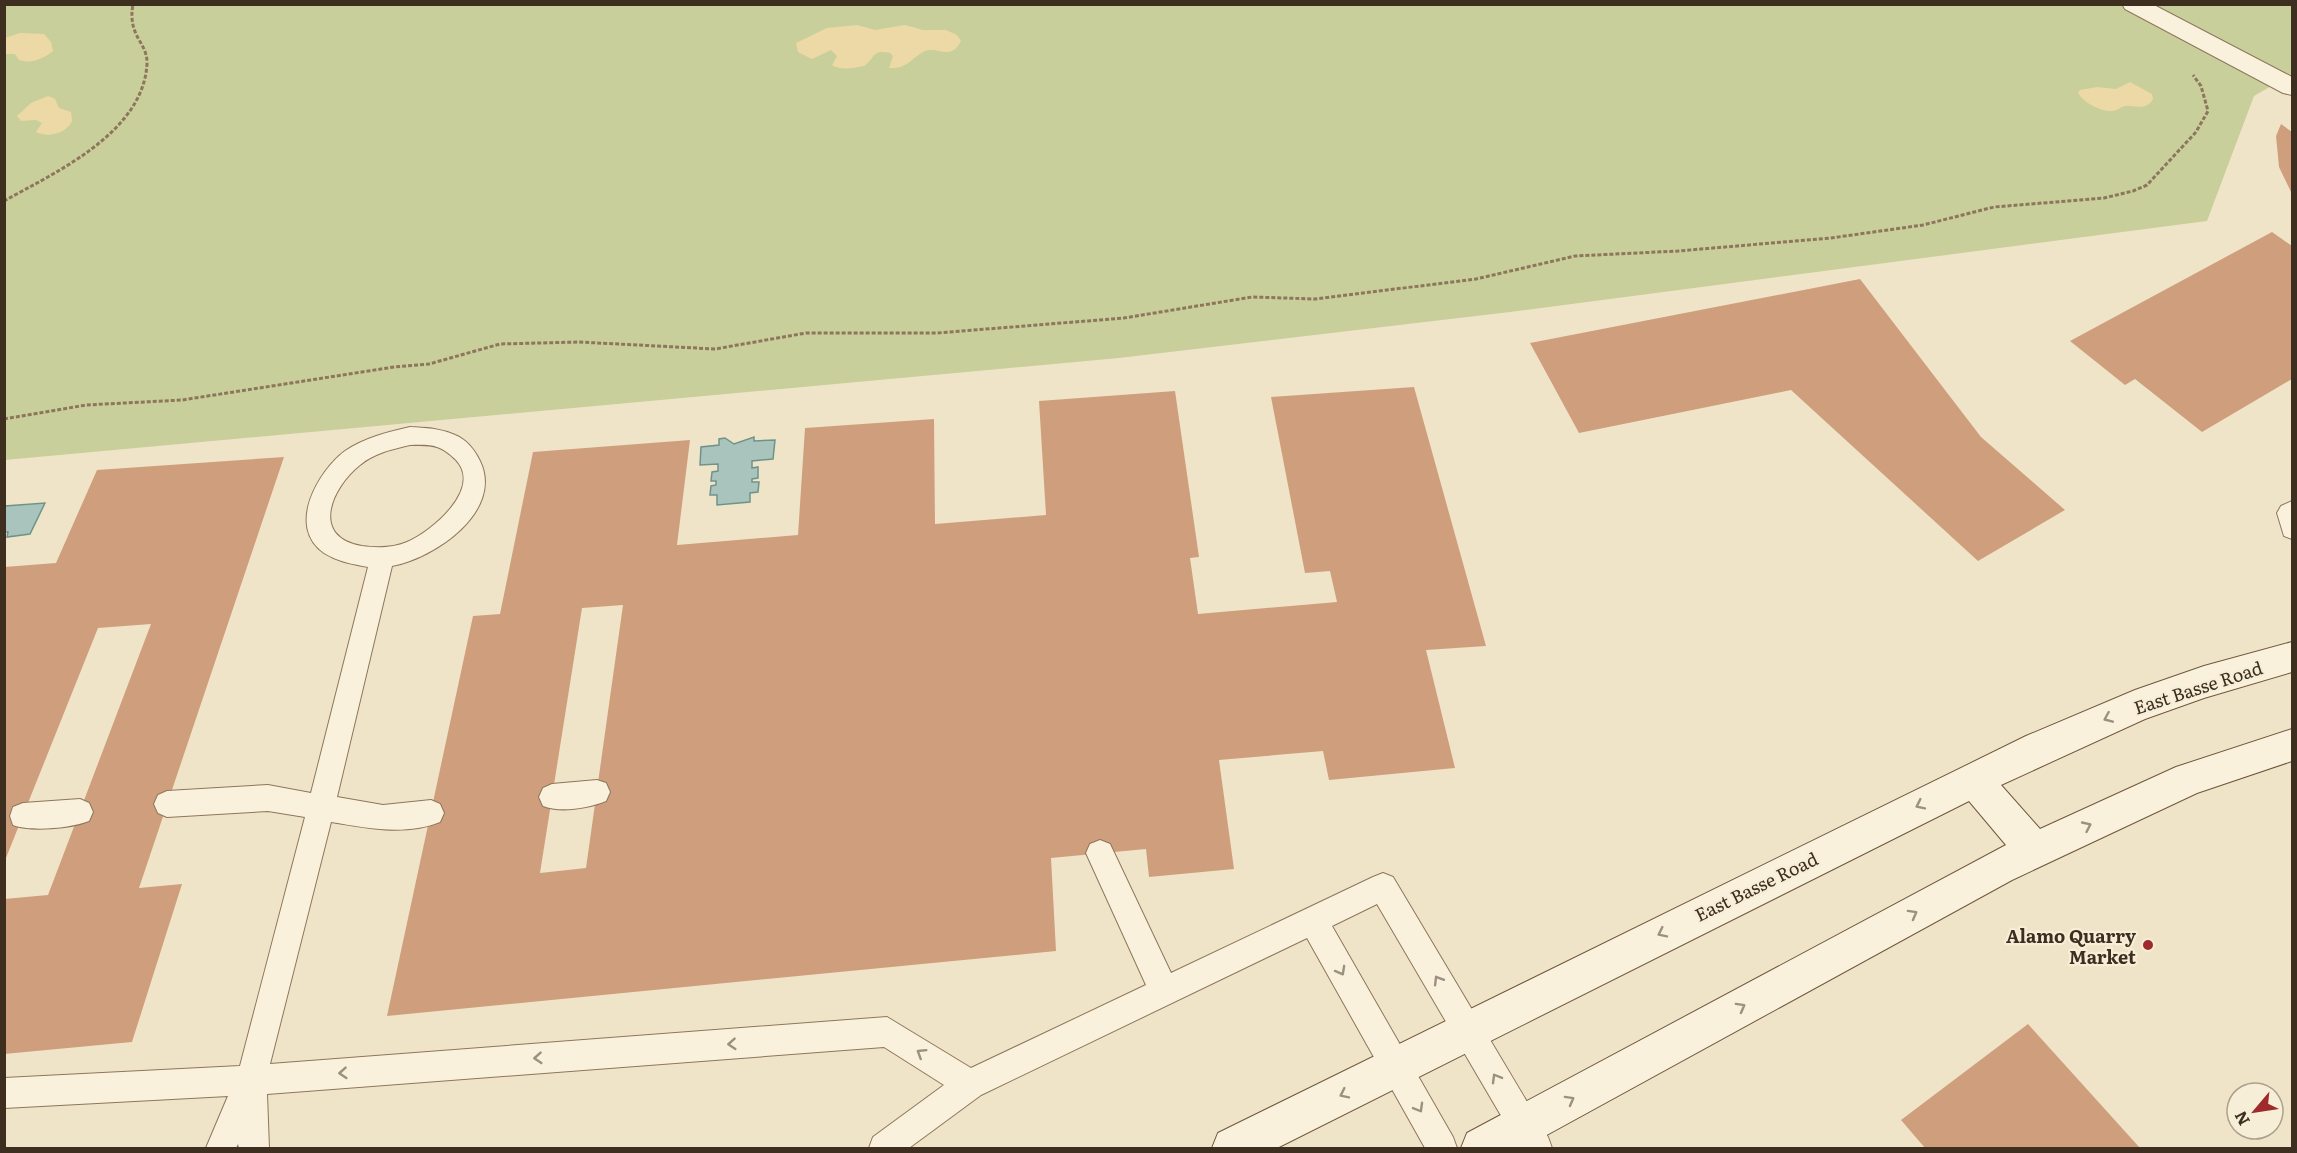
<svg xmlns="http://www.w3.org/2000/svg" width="2297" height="1153" viewBox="0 0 2297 1153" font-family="Literata,serif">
  <rect width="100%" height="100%" fill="#f0e4c8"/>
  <!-- green -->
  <path fill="#c9cf9b" d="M2289,4l3,2v68l-38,22 -47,125 -697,91 -391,46 -1114,102v-455z"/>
  <!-- sand -->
  <path fill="#ecd9a5" d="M857,25l18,5 30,-5 18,5h23l11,5 4,6c-11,22 -25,3 -38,11 -13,8 -17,17 -34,16l4,-12 -3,-3c-19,-4 -14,5 -26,13 -10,2 -23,5 -32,-1l5,-9 -6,-6 -19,9 -14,-7 -2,-9 31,-15z
    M20,33l24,1 7,8 2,9c-10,8 -22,13 -34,9l-4,-6h-10v-16z
    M2130,82l22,12 1,5c-6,11 -16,7 -27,7 -5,0 -7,4 -13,5 -12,1 -29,-8 -35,-18l2,-3 17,-3 19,2z
    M48,96l7,3 4,9 12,4 1,9c-6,13 -24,17 -36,11l6,-9 -6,-3 -15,1 -4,-5 14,-13z"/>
  <!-- water -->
  <path fill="#a9c4bc" stroke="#6f938a" stroke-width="1.5" d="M754,437v4l21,-1 -2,19 -21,2v7l6,-1v11l-6,1v3h7l-1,10 -8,1v9l-33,3v-10h-7l1,-9 5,-1v-4h-5l1,-9 6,-1v-7l-18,1 1,-18 18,-2v-6l6,-1 9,6z
    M45,503l-15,31 -23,3 1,-5h-3v-26z"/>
  <!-- building -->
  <path fill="#cf9f7d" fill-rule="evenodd" d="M2281,124l11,8v62l-13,-27 -3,-31z
    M2272,232l20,14v133l-90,53 -67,-53 -10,6 -55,-44z
    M1860,279l121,158 84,73 -87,51 -187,-171 -212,43 -49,-90z
    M1414,387l72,259 -60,4 29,118 -126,12 -6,-29 -104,9 15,109 -85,8 -3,-28 -95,9 5,93 -669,65 86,-400 27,-2 33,-162 157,-12 -13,105 121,-10 7,-107 129,-9 1,105 111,-9 -7,-114 136,-10 24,166 -9,1 8,56 139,-12 -7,-31 -25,2 -34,-176zM623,605l-37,263 -46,5 42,-265z
    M284,457l-145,431 43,-4 -50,158 -128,12v-155l44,-4 103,-271 -53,4 -94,235v-296l52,-4 41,-93z
    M2028,1024l112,124h-215l-24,-28z"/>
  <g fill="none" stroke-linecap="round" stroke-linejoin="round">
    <defs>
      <path id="service" d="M410,427c16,1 30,1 45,8 12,5 19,14 25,26 24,50 -45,97 -88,105l-55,231 46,8 48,-5 9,4 4,9 -4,9c-35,14 -73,6 -109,0l-61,242 617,-47 84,51 175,-83 -60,-132 4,-9 10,-4 10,4 61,129 202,-96 10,-4 10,4 155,260 4,11h-32l-143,-244 -45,22 121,211 4,11h-32l-118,-210 -326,157 -72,53h-40l4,-11 71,-52 -60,-38 -617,47 2,54h-30l-1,-4 -2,4h-30l22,-52 -224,12v-30l236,-12 65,-249 -37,-6 -101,6 -9,-4 -4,-9 4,-9 9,-4 101,-6 43,8 57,-226c-15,-3 -30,-5 -44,-14 -38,-26 -6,-82 21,-102 19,-13 43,-19 65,-24zM410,445c9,0 19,-1 27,2 7,2 14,8 19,13 27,29 -25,72 -49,82 -14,6 -31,6 -45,4 -52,-9 -31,-58 -2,-81 14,-12 33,-16 50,-20z
        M2292,501v38l-8,-3 -7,-23 4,-7z
        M597,780l9,3 4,9 -4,9c-17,7 -46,12 -63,5l-4,-9 4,-9 9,-4z
        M80,799l9,4 4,9 -4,9c-17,7 -58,11 -76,4l-3,-9 3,-9 10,-4z"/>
      <path id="minor" d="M2122,4h30l140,73v18l-9,-2 -158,-84z"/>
      <path id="secondary" d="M2292,642v30l-88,26 -59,21 -144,66 39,44 136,-62 116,-38v32l-95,32 -185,87 -489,268h-62l6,-15 539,-288 -37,-44 -692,347h-65l6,-15 808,-397 109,-46 69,-24z"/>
    </defs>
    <!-- service casing -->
    <use href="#service" stroke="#8d765c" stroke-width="2"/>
    <!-- minor casing -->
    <use href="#minor" stroke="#8d765c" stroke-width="2"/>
    <!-- secondary casing -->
    <use href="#secondary" stroke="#6f573f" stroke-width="2"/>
    <!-- path -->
    <path stroke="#8d765c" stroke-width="3" stroke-dasharray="4 2" stroke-linecap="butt" d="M4,201c52,-29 139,-68 143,-137 1,-22 -20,-27 -14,-60
      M4,419l82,-14 96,-5 212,-33 35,-3 71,-20 79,-2 136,7 91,-16h131l187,-15 128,-21 63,2 161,-20 99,-23 103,-5 153,-13 92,-13 71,-18 110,-9 29,-7 14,-6 49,-53 12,-21 -7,-25 -8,-11"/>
    <!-- service -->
    <use href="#service" fill="#faf1dc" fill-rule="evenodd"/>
    <!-- minor -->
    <use href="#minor" fill="#faf1dc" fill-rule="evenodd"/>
    <!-- secondary -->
    <use href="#secondary" fill="#faf1dc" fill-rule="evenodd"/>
  </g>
  <!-- one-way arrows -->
  <defs><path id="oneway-chevron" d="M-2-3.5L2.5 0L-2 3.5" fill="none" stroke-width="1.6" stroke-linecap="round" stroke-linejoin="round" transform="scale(1.5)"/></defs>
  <g stroke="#9c907e">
    <use href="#oneway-chevron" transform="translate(2108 718) rotate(157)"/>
    <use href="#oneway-chevron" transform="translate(1920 805) rotate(154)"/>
    <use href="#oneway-chevron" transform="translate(2087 826) rotate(-25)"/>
    <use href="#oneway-chevron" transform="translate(1913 914) rotate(-29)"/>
    <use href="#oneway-chevron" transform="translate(1662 933) rotate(154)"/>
    <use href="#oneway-chevron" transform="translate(1341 971) rotate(61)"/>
    <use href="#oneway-chevron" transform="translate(1438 980) rotate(-121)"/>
    <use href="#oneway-chevron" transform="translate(1741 1007) rotate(-29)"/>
    <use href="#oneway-chevron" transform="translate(732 1044) rotate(176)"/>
    <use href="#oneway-chevron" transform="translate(921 1053) rotate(-148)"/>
    <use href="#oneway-chevron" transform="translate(538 1058) rotate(176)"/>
    <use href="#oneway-chevron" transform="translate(343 1073) rotate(176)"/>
    <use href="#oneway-chevron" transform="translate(1496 1078) rotate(-120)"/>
    <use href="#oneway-chevron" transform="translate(1344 1094) rotate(154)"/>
    <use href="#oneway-chevron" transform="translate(1570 1100) rotate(-29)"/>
    <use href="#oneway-chevron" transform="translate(1419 1108) rotate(60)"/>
  </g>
  <!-- markers -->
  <circle fill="#9e2a2b" stroke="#f7eed8" stroke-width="2" cx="2148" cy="945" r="6"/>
  <g text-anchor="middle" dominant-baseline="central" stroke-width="4.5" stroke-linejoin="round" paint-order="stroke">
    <!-- street labels -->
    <g font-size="18" fill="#3d2e20" stroke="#f7eed8">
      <text transform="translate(2198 687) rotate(-18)">East Basse Road</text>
      <text transform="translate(1756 886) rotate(-26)">East Basse Road</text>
    </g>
    <!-- poi labels -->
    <g font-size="18" font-weight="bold" fill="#3d2e20" stroke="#f7eed8" text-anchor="end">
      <text x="2136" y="935">Alamo Quarry<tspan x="2136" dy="21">Market</tspan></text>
    </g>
  </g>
  <!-- border -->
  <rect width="2297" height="1153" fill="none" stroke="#3d2e20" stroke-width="12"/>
  <!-- north arrow -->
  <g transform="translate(2255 1111) rotate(241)"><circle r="28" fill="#f7eed8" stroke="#ada18e" stroke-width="1.5"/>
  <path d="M0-4.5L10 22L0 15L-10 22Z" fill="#9e2a2b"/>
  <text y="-9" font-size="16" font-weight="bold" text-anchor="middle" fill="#3d2e20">N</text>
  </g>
</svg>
